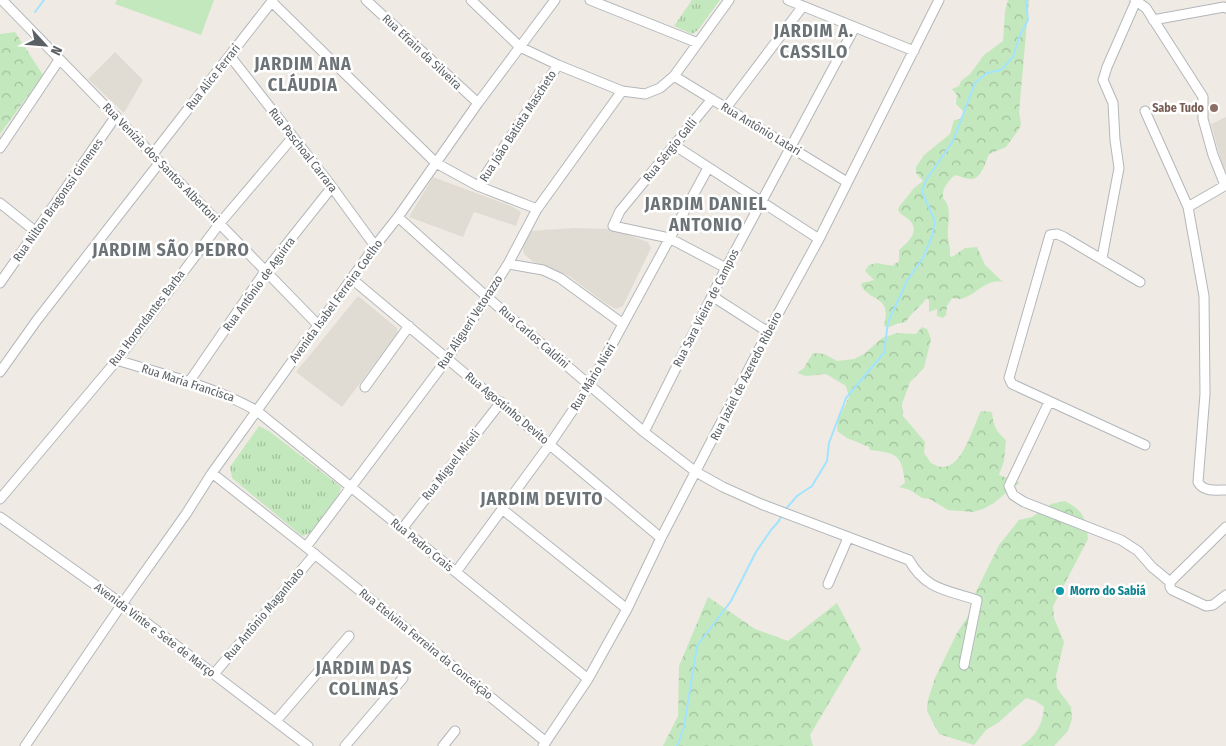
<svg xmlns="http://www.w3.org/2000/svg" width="1226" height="746" viewBox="0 0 1226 746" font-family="'Fira Sans Condensed',sans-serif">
  <defs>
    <pattern id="grass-tufts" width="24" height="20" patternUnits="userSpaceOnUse" patternTransform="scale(1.25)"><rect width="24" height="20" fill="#c4e8bd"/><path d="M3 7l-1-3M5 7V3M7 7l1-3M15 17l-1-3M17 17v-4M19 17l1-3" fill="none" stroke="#a2bf9d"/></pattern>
    <pattern id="forest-crowns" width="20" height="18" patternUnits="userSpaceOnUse" patternTransform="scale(1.25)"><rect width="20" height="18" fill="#c4e8bd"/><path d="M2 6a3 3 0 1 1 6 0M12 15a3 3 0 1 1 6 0" fill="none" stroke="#a2bf9d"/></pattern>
  </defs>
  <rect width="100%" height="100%" fill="#efeae3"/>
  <!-- education -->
  <path fill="#e1dcd3" d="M115,52l28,28 -19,33 -36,-34z
    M1226,117v53l-3,-2 -12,-44z
    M433,177l78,29 10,6 -5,14 -42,-14 -11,25 -54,-20z
    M574,228l38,1 36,13 3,6 -28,58 -7,3 -11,-6 -36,-27 -37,-15 -8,-7 -2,-8 7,-15z
    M358,296l39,32 1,5 -56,74 -46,-35z"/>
  <!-- grass -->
  <path fill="url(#grass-tufts)" d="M692,0h28l-22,30 -6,4 -18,-8z
    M259,426l10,5 72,56 -2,7 -29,39 -8,3 -70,-58 -2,-11z"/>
  <!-- forest -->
  <path fill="url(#forest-crowns)" d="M1008,0h21l-10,112 2,12 -2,5 -13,18 -17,7c-3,7 -8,26 -18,25 -5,0 -11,-3 -16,-4 -7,6 -13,13 -12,23 10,10 4,25 5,38 0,7 3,13 2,20l2,1 13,-9 12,-1 8,18 18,17c-16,-5 -29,15 -43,17 -3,0 -5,-1 -8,-1l-5,8 -1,9 -3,3 -6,-2v-7l-8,3v-12l-2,-2c-6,8 -18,17 -21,24l-10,2 -9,4 -3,-3c8,-31 -14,-22 -23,-40l1,-2 12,-3 -9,-9 4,-6 8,-2 15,3 7,-5v-11c10,-9 23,-20 8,-32 -4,-3 -6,-3 -9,-8l1,-3 15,-19 9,-7 -7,-8v-6l8,-12 26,-21 4,-14 6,-1 3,-4v-4l-7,-7 1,-9 -5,-6 7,-3 2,-5 9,-7 14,-19 19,-14 2,-30z
    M15,32l28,43 -43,59v-100z
    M922,327l5,2 4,10 -7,29 -14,14 -8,22 1,12 22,26 -1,11 7,10c3,1 7,4 11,4 21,1 31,-41 39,-56l11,1c1,13 4,20 14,28l-2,21 -5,14 21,8 -7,4 -19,16 -11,6 -10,3 -25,-2 -18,-11 -8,-1 -12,-8 -11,-3 6,-4c-3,-29 -9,-30 -35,-33l-1,-3 -22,-9 -10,-7 1,-11 11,-23 -3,-11 -20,-12 -20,2 -9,-3 7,-5 9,-15 11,1 13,7 17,-2 10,-5 18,-16 15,-5 19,1z
    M1065,501c18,9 21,17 23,38l-35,67 1,12 10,24 -8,34 1,12 14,19 1,12 -4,12 -14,15h-33c14,-9 22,-21 23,-39l-8,-6 -10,-3 -27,24 -13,8 -12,15 -35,-11 -12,-23 1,-11 7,-22 22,-45 13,-20 1,-11 28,-57 20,-25 13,-3 19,-13z
    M708,597l47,32 33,12 49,-38 24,46 -51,86 3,11h-150l15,-30 1,-50z"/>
  <!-- pitch -->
  <path fill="#c4e8bd" d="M117,0h97l-13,35 -86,-31z"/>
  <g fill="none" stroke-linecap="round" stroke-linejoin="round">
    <!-- stream -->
    <path stroke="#a2e4ff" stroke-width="2" d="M35,12l9,-12
      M785,510l12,-14 15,-10 15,-25 2,-18 17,-45 38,-45 4,-31 20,-43 15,-21 9,-22 3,-15 -13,-29 4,-12 27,-39 22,-58 12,-10 14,-3 12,-13 7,-22 8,-15 -2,-20
      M677,746l7,-19 13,-81 34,-45 25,-49 15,-22 8,-9 3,-7"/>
    <defs>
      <path id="minor" d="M2,0l317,326
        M366,0l112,103
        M471,0l49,47 38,18 64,26 23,3 15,-6 14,-12 55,-76
        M590,0l108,43
        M788,0l126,51
        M1135,0l11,8 57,89v22l10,36 12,30
        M272,2l164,161 42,23 59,23
        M1153,20l71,-13 2,1
        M230,56l102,131 43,59
        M674,76l173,106
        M712,99l-92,112 -7,15 56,12 57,30
        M726,108l77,-102
        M1145,111l43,96 16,89 1,98 -7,88c5,10 18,8 28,8
        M674,145l145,94
        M0,148l59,-88
        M153,154l120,-154
        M478,186l80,-121
        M0,203l35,28
        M1188,207l38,-22
        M398,217l89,80 157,135 52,40 27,15 38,17 148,56c17,30 38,30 68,40l-13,65
        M1102,258l17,-90 -4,-28 -2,-37 -10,-23 4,-13 29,-66
        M508,264l35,6 17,8 63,46
        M352,279l309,259
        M1140,282l-76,-45 -7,-3 -7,1 -41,143 3,6 133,61
        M0,283l116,-167
        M712,296l56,36
        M117,360c47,15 97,26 140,51l331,268
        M0,372l37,-52 123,-158
        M189,382l77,-112 66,-83
        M365,387l44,-61
        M1049,402l-40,84 4,9 11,7 97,38 17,11 14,16 18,15
        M644,432l82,-164 129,-241
        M212,473l94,74 240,195
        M0,499l117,-139 103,-137 73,-86
        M502,509l125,100
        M0,517l122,87 186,142
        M402,529l99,-127
        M306,547l142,-189 60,-94 29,-55 85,-118
        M456,572l94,-128 40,-59 118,-217
        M1170,582l56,-55
        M1170,582v5l2,3 34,16 7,-1 13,-10
        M828,584l20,-46
        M214,674l101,-120
        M276,721l73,-85
        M25,746l97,-142 64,-90 26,-41 163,-227 23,-29 80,-114 77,-103
        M345,746l58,-68
        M443,746l12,-15
        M543,746l45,-67 39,-70 34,-71 107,-206 51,-93 120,-239"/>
    </defs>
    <!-- minor casing -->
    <use href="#minor" stroke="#b3b7bb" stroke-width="11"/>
    <!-- minor -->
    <use href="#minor" stroke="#fff" stroke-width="9"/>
  </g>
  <!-- markers -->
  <circle fill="#8d6e63" stroke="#fff" stroke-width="2" cx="1214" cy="108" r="5"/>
  <circle fill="#0f9aa8" stroke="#fff" stroke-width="2" cx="1060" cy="591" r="5"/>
  <g text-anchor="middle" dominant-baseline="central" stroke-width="5" stroke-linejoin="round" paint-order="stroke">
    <!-- street labels -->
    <g font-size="12" fill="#5b6064" stroke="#fff">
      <text transform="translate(422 52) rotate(43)">Rua Efrain da Silveira</text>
      <text transform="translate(213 77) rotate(-52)">Rua Alice Ferrari</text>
      <text transform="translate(518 126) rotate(-57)">Rua João Batista Mascheto</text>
      <text transform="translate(761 129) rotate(31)">Rua Antônio Latari</text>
      <text transform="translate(303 150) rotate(52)">Rua Paschoal Carrara</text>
      <text transform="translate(670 150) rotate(-51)">Rua Sérgio Galli</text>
      <text transform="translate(161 163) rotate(46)">Rua Venízia dos Santos Albertoni</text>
      <text transform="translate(58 200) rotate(-55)">Rua Nilton Bragonssi Gimenes</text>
      <text transform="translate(259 284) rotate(-54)">Rua Antônio de Aguirra</text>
      <text transform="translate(336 301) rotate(-54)">Avenida Isabel Ferreira Coelho</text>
      <text transform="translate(706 308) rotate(-63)">Rua Sara Vieira de Campos</text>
      <text transform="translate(147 318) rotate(-53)">Rua Horondantes Barba</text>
      <text transform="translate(470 322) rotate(-57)">Rua Aligueri Vetorazzo</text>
      <text transform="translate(534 337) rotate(41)">Rua Carlos Caldini</text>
      <text transform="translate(746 376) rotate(-63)">Rua Jaziel de Azeredo Ribeiro</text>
      <text transform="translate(593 377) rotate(-59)">Rua Mário Nieri</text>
      <text transform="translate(188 383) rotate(18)">Rua Maria Francisca</text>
      <text transform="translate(507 408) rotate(40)">Rua Agostinho Devito</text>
      <text transform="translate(451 465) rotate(-52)">Rua Miguel Miceli</text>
      <text transform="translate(422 545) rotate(39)">Rua Pedro Crais</text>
      <text transform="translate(264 614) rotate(-50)">Rua Antônio Maganhato</text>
      <text transform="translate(155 630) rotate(37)">Avenida Vinte e Sete de Março</text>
      <text transform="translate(426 644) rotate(39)">Rua Etelvina Ferreira da Conceição</text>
    </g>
    <!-- education labels -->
    <g font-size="12" font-weight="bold" fill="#785e54" stroke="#fff" text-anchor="end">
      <text x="1204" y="108">Sabe Tudo</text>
    </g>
    <!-- culture labels -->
    <g font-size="12" font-weight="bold" fill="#0d838f" stroke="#fff" text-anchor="start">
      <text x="1070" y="591">Morro do Sabiá</text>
    </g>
    <!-- district labels -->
    <g font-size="18" font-weight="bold" letter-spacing="1" fill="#6c7376" stroke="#fff">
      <text x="814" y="31">JARDIM A.<tspan x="814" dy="21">CASSILO</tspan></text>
      <text x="303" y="64">JARDIM ANA<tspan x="303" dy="21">CLÁUDIA</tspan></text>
      <text x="706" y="204">JARDIM DANIEL<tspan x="706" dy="21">ANTONIO</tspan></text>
      <text x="171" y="250">JARDIM SÃO PEDRO</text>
      <text x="542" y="499">JARDIM DEVITO</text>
      <text x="364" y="668">JARDIM DAS<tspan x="364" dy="21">COLINAS</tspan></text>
    </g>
  </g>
  <!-- north arrow -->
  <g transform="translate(45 45) rotate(116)" stroke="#ffffff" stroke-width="4" paint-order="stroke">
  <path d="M0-4L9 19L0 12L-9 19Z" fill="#5b6064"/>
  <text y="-8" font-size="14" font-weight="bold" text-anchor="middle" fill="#5b6064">N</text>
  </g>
</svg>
